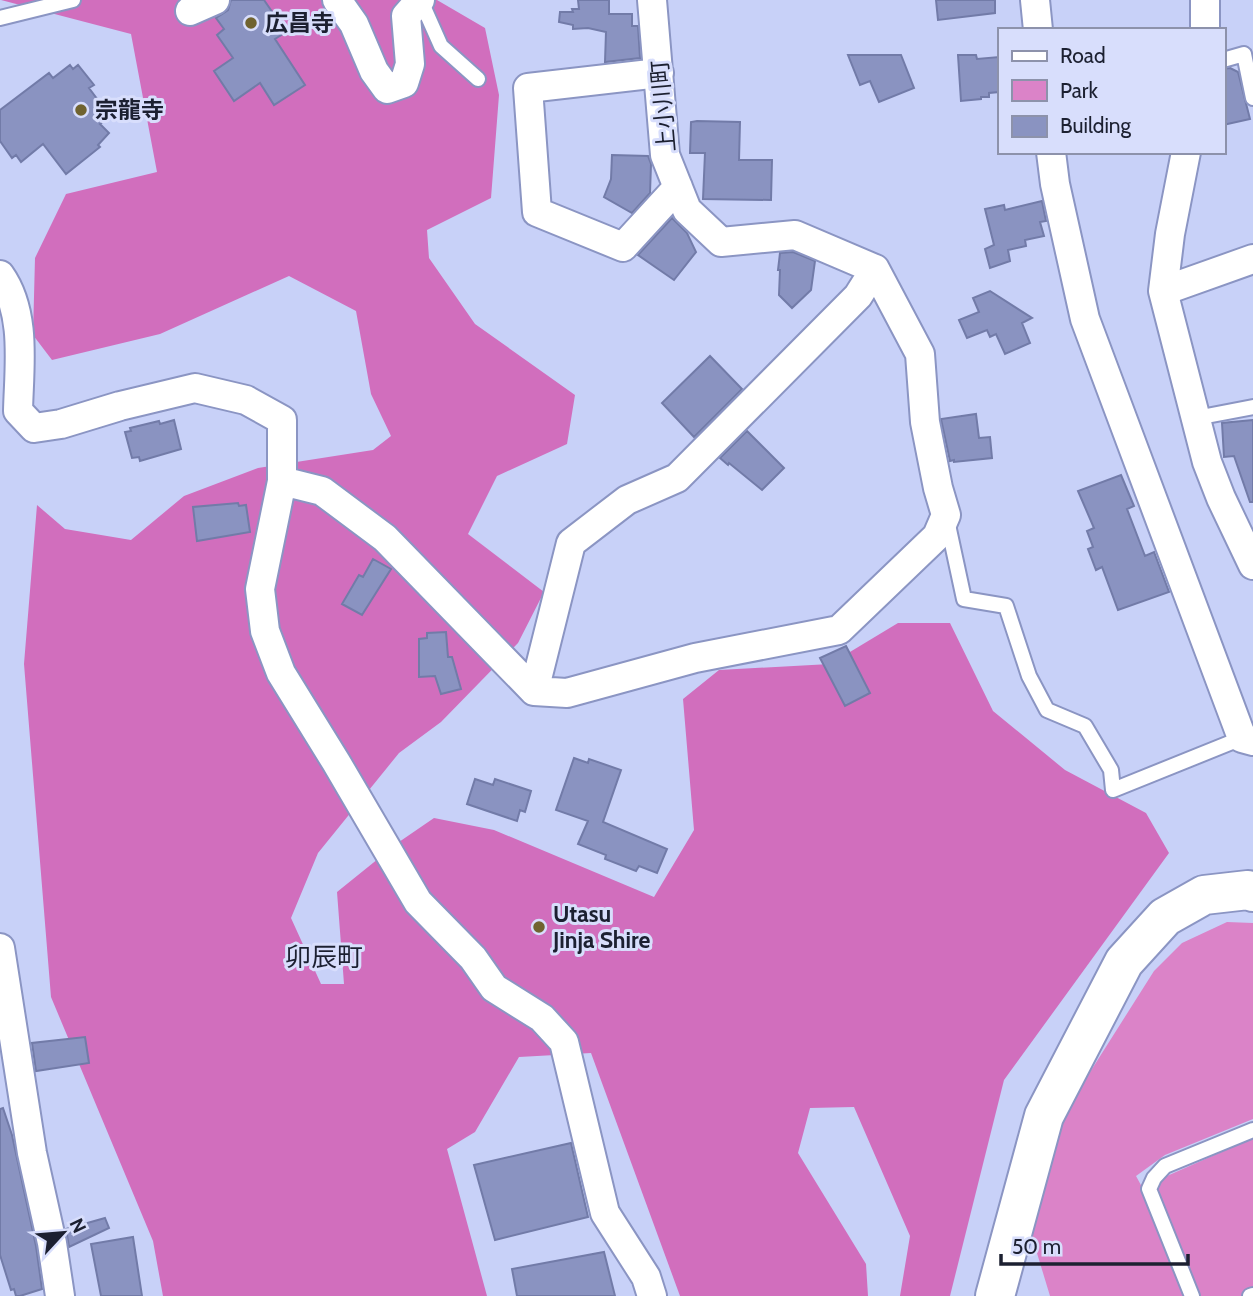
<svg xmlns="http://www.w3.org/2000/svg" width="1253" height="1296" viewBox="0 0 1253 1296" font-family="Cabin,'Noto Sans JP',sans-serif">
  <rect width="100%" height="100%" fill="#c8d1f8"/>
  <!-- green -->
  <path fill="#db83c8" d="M1227,922l26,1v196l-88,36 -29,21 6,11 111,-49v158h-203l-20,-66 29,-109 95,-150 28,-28z"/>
  <!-- forest -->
  <path fill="#d16ebd" d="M1,0h436l48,28 14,67 -8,103 -64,32 2,28 46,66 100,71 -8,49 -70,32 -29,58 76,58 -26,51 -77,79 -42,31 -81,100 -27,65 30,66h23l-7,-92 62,-50 35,-24 60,12 160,67 40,-67 -11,-131 36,-29 111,-6 68,-41h52l43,88 72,59 81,43 23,40 -165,227 -54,216h-50l10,-60 -56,-129 -44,1 -12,45 68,111 2,32h-188l-89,-243 -72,4 -44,75 -28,17 40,147h-324l-10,-55 -102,-244 -27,-333 13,-159 28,24 66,11 53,-44 74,-28 115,-18 18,-14 -20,-42 -15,-83 -67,-35 -129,58 -108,26 -19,-25 2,-77 31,-64 91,-22 -26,-138z"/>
  <!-- building -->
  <path fill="#8a93c1" stroke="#727ba8" stroke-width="2" d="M231,0h33l22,32 -11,7 30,46 -31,20 -14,-22 -26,18 -20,-30 19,-13 -16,-23 7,-6 -8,-11 12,-8z
    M578,0h31v14h23v12h6l2,32 -35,4 1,-30 -18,-4 -15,1v-4l-14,-3 1,-10h13l-1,-3h7z
    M936,0h59v13l-57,7z
    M848,55h53l13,33 -35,14 -9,-21 -10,4z
    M958,55h18l1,4 22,-2v35l-10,1v4h-8v2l-20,2z
    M70,65l3,4 5,-4 16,20 -5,3 21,28 -10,8 9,9 -11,12 2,2 -34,27 -23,-30 -22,18 -5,-7 -4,3 -12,-17v-31l49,-37 4,5z
    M1230,68l8,4 12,47 -27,6v-56z
    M697,121l43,1 -1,38h33l-1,40 -68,-1 2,-46h-15l1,-31z
    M612,155l36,1 3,8 -1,29 -18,20 -28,-16 7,-18z
    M1042,201l4,20 -6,1 4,14 -19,4 1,6 -18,4 2,11 -20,7 -5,-19 9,-4 -9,-36 19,-4 1,5z
    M672,218l15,15 9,19 -22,28 -36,-25z
    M793,252l22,9 -4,29 -19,18 -13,-13 1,-25h-2l2,-17z
    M990,291l42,27 -10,5 8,20 -25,11 -9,-20 -6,3 -3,-7 -20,8 -8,-18 20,-8 -6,-14z
    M710,356l32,33 -48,48 -32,-34z
    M976,414l3,24 11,-1 2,21 -38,4v-2l-4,1 -9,-42z
    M174,420l7,29 -41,12 -1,-4 -7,1 -7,-26 6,-1 -1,-3 29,-7 1,3z
    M1253,420v82h-3l-16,-46 -10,1 -2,-34z
    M747,431l37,37 -22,22 -33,-27 -1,2 -8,-7z
    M1121,475l13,31 -7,3 18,47 9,-4 15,40 -51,18 -16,-43 -6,3 -8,-21 5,-2 -6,-16 7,-3 -16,-37z
    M238,503l1,3 7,-1 4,27 -53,9 -4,-34z
    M373,559l18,10 -29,46 -20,-11 17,-29 4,2z
    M446,632l2,25h4l9,32 -20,5 -6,-18 -16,1v-38l8,-1v-5z
    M846,646l24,47 -25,13 -25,-48z
    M574,758l14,5 1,-4 32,11 -18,52 64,27 -10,24 -18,-7 -3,5 -31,-12 1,-4 -28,-11 10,-23 -32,-11z
    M475,779l18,6 2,-6 36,12 -6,21 -5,-2 -3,11 -50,-17z
    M85,1037l4,26 -53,8 -4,-28z
    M3,1108l9,27 24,111 6,43 -22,7h-4l-2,-7 -3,1 -11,-35v-146z
    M571,1143l17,74 -93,23 -21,-75z
    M105,1218l4,10 -40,19 -3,-18z
    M133,1237l9,59h-41l-10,-52z
    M604,1252l11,44h-98l-5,-27z"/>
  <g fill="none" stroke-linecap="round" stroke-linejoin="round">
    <defs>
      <path id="lane" d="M421,1l20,45 37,33
        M0,18l73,-18
        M1223,60l21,-6 9,44
        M1196,418l57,-11
        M947,520l17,79 42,7 23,70 18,34 38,16 26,44 2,20 129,-52
        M1192,1296l-43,-107 5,-11 11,-12 88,-36
        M1250,1296l3,-1"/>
      <path id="street" d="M337,0l17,24 20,47 13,18 17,-6 6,-19 -4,-48 14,-16
        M652,0l13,155 22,55 34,32 74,-7 80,34
        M1035,0l3,30
        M1205,0v30
        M190,11l25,-11
        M659,73l-131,15 9,124 86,35 55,-60
        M1051,152l4,32 30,135 157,419 11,3
        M1186,152l-16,82 -7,57 44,171 14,36 32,67
        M0,275c27,38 19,92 18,136l16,17 27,-4 59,-18 75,-18 51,12 36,20v61l-22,108 5,42 16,42 55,89 82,140 55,56 21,30 48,30 22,24 41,171 41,64 6,19
        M1163,291l90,-32
        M282,481l40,10 63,47 149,153 33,2 128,-35 144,-28 98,-94 9,-21 -8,-27 -13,-66 -5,-68 -45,-85
        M534,691l37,-148 56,-43 50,-22 181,-182 17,-27
        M0,948l32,205 20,90 8,53"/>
      <path id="secondary" d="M995,1296l49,-180 80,-154 41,-45 39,-22 44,-5 5,2"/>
    </defs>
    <!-- lane casing -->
    <use href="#lane" stroke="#8b95c3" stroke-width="18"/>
    <!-- street casing -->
    <use href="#street" stroke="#8b95c3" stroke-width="32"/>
    <!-- secondary casing -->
    <use href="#secondary" stroke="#8b95c3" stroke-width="42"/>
    <!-- lane -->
    <use href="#lane" stroke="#fff" stroke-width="14"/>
    <!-- street -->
    <use href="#street" stroke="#fff" stroke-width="28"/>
    <!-- secondary -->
    <use href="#secondary" stroke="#fff" stroke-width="38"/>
  </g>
  <!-- markers -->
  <g fill="#706330" stroke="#d8defc" stroke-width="2.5">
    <circle cx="251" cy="23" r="7"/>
    <circle cx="81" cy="110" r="7"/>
    <circle cx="539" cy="927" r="7"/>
  </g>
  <g text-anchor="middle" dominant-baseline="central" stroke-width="6" stroke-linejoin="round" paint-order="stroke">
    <!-- poi labels -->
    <g font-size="23" font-weight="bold" fill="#1c2031" stroke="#d8defc" text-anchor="start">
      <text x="265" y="23">広昌寺</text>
      <text x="95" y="110">宗龍寺</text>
      <text x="553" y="914">Utasu<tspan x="553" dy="26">Jinja Shire</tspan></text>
    </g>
    <!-- street labels -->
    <g font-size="23" fill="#1c2031" stroke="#d8defc">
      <text transform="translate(663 106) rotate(-95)">上小川町</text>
    </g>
    <!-- quarter labels -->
    <g font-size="26" fill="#1c2031" stroke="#d8defc">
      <text x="324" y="957">卯辰町</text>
    </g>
  </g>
  <!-- legend -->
  <rect x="998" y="28" width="228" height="126" fill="#d8defc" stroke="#8d92ab" stroke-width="2"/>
  <rect x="1012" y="51" width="35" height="10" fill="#ffffff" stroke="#8d92ab" stroke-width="2"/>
  <text x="1060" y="63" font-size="21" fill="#1c2031">Road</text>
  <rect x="1012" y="80" width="35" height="21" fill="#db83c8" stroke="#8d92ab" stroke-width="2"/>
  <text x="1060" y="98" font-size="21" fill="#1c2031">Park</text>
  <rect x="1012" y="116" width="35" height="21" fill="#8a93c1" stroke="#8d92ab" stroke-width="2"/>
  <text x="1060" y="133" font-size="21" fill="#1c2031">Building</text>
  <!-- north arrow -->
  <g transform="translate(63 1233) rotate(64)" stroke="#d8defc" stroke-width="5" paint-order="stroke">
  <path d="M0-5L12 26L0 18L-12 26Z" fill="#1c2031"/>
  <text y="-10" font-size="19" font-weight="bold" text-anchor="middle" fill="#1c2031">N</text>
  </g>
  <!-- scale -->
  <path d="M1001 1254v10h187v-10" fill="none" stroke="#1c2031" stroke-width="3.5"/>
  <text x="1012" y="1254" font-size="21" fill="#1c2031" stroke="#d8defc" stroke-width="5" paint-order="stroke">50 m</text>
</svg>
